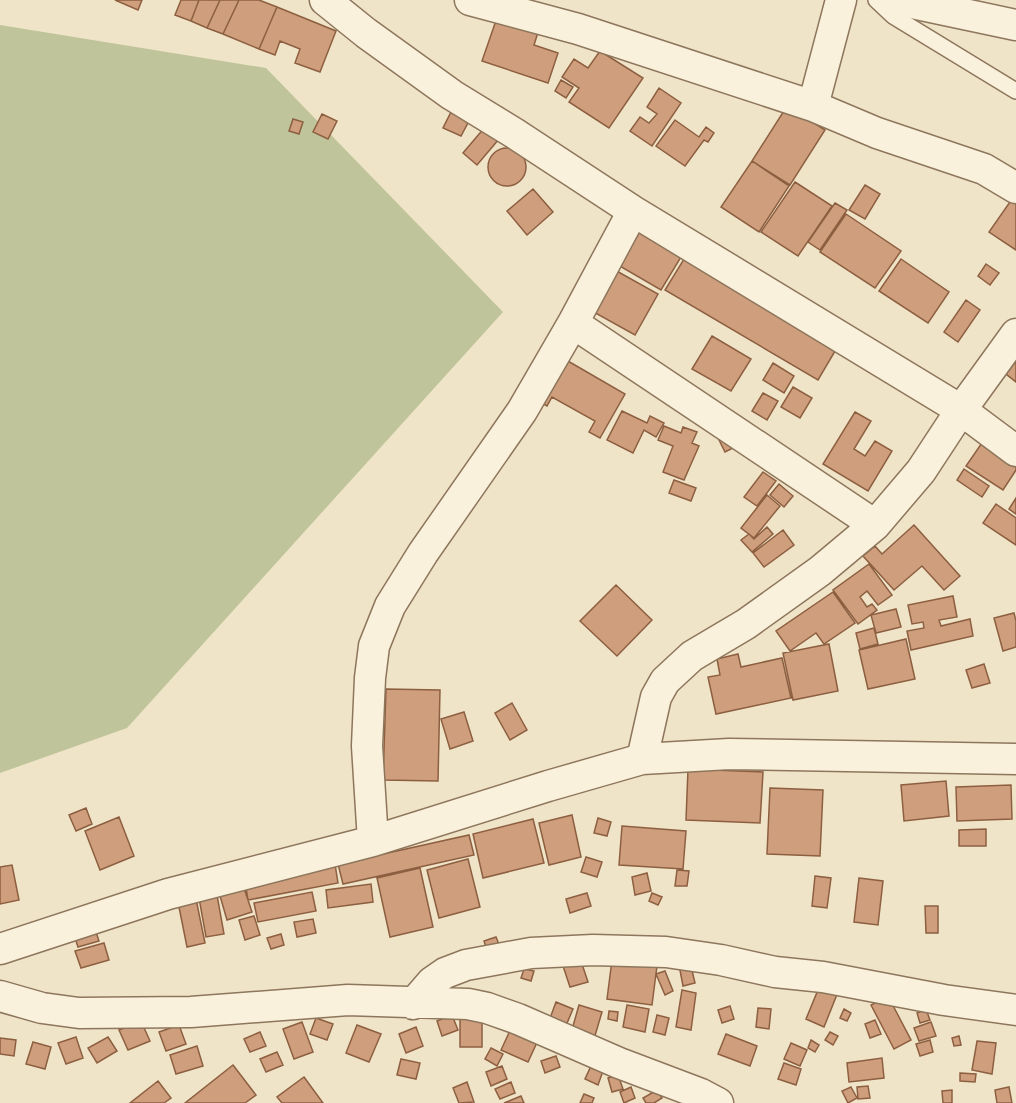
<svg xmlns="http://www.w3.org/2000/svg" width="1016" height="1103" viewBox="0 0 1016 1103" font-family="'Zilla Slab',serif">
  <rect width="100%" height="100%" fill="#f0e4c8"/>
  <!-- cemetery -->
  <path fill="#bfc49a" d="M0,25l266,43 237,244 -376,416 -127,45z"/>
  <!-- building -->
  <path fill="#cf9f7d" stroke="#8d5f41" stroke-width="1.5" d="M115,0h27l-4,10z
    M181,0h18l-8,21 -16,-6z
    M199,0h21l-13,28 -16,-7z
    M220,0h19l-16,34 -16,-6z
    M239,0h20l18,7 -18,42 -36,-15z
    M277,7l59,24 -16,41 -25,-9 5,-14 -20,-8 -5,14 -16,-6z
    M500,9l41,14 -7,22 24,8 -10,30 -66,-22z
    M600,51l43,27 -34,50 -40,-26 10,-14 -17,-11 12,-18 14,9z
    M561,80l12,7 -7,11 -11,-7z
    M659,88l22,15 -29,43 -22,-15 10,-14 9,6 8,-9 -10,-7z
    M787,106l38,24 -35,55 -38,-24z
    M452,110l18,9 -9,17 -18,-8z
    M322,114l15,7 -9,18 -15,-7z
    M293,119l10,3 -4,12 -10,-3z
    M675,120l24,17 7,-10 8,6 -6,9 -4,-2 -19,26 -29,-20z
    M485,127l14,12 -22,26 -14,-12z
    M488 167a19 19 0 1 1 38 0a19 19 0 1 1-38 0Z
    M752,161l37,25 -30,46 -38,-25z
    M795,182l37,24 -34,50 -37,-24z
    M865,185l15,9 -15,25 -16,-9z
    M533,189l20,23 -26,23 -20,-24z
    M1012,199l4,3v48l-27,-18z
    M835,203l12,7 -27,40 -12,-8z
    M846,214l55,37 -26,37 -55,-36z
    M644,222l43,25 -26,43 -43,-25z
    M689,251l152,90 -23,39 -153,-90z
    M901,259l48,33 -21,31 -49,-32z
    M986,264l13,9 -9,12 -12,-9z
    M613,269l45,25 -23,41 -45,-25z
    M966,300l14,10 -22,32 -14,-10z
    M712,336l39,23 -20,32 -39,-22z
    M561,357l64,37 -25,44 -11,-6 6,-11 -43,-24 -5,9 -11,-6z
    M1016,361v21l-10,-8z
    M773,363l21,13 -10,17 -21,-13z
    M793,387l19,11 -12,20 -19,-11z
    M763,393l15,8 -11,19 -15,-9z
    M622,411l25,12 3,-7 14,7 -8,14 -12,-7 -11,23 -26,-13z
    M855,412l16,9 -17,28 11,7 10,-15 17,10 -24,40 -45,-27z
    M664,426l17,7 2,-6 14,5 -5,11 7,3 -15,34 -21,-8 10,-26 -15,-6z
    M716,434l21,12 -12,6z
    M986,437l30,19v14l-13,20 -37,-24z
    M964,469l25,17 -7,11 -25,-17z
    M763,472l13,9 -19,25 -13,-9z
    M674,480l22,8 -5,13 -22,-8z
    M779,484l14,12 -9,11 -14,-12z
    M767,495l13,11 -26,32 -13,-10z
    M1016,498v16l-7,-5z
    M996,504l20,14v27l-33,-22z
    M914,525l46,51 -16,14 -22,-24 -28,24 -31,-34 12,-10 7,8z
    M767,527l6,7 -21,18 -11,-12 8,-6 5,5z
    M783,530l11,15 -30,22 -11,-14z
    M869,564l23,31 -14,10 -11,-14 -7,6 7,10 5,-3 5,6 -19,14 -25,-34z
    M616,585l36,35 -35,36 -37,-35z
    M833,592l22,31 -31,21 -8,-11 -26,18 -14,-20z
    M953,596l4,21 -18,3 2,6 29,-7 3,17 -62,14 -4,-19 17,-3 -1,-6 -11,2 -4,-19z
    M896,609l5,18 -25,6 -5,-18z
    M1014,613l2,8v26l-13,4 -9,-33z
    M874,628l4,16 -18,5 -4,-16z
    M906,639l9,40 -47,10 -9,-39z
    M829,644l9,47 -45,9 -10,-47z
    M738,654l3,13 41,-9 9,40 -75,16 -8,-37 12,-2 -3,-16z
    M984,664l6,19 -18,5 -6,-18z
    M386,689l54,1 -2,91 -55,-1z
    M512,703l15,27 -17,10 -15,-27z
    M464,712l9,29 -23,8 -9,-30z
    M688,769l75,3 -3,51 -74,-3z
    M946,781l3,35 -45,5 -3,-36z
    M1011,785l1,34 -55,2 -1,-34z
    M770,788l53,2 -3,66 -53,-2z
    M86,808l6,16 -16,7 -7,-16z
    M572,815l9,42 -32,8 -10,-42z
    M119,817l15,39 -34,14 -15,-39z
    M598,818l13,4 -4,14 -13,-3z
    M533,819l11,44 -61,15 -10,-44z
    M622,826l64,5 -3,38 -64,-4z
    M986,829v17h-27v-16z
    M469,835l5,20 -131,29 -5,-20z
    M586,857l16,5 -5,15 -16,-5z
    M468,859l12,48 -41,11 -12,-48z
    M335,864l3,19 -90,17 -3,-19z
    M12,865l7,35 -19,4v-37z
    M420,868l13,59 -43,10 -13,-59z
    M677,870l12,1 -2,15h-12z
    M647,873l4,18 -16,4 -3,-18z
    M815,876l16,2 -4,30 -15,-2z
    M859,878l24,3 -5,44 -24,-3z
    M242,882l10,30 -25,8 -9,-31z
    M371,884l2,18 -45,6 -2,-18z
    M312,892l4,19 -58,11 -4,-19z
    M587,893l4,13 -21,7 -4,-14z
    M652,893l10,4 -4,8 -9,-4z
    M217,895l7,39 -18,3 -7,-39z
    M196,899l9,44 -18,4 -9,-45z
    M925,906h13v27h-12z
    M254,916l6,19 -15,5 -6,-20z
    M313,919l3,14 -19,4 -3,-15z
    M93,923l6,18 -21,6 -6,-18z
    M281,934l3,11 -13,4 -4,-11z
    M496,937l5,12 -13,4 -4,-12z
    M104,943l5,17 -28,8 -6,-17z
    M612,960l45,6 -5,39 -45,-6z
    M581,961l7,21 -18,5 -7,-21z
    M690,962l5,21 -12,3 -4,-21z
    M524,969l10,2 -3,10 -10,-3z
    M665,971l8,20 -8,4 -9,-21z
    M820,985l18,7 -14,35 -18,-8z
    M682,990l14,3 -5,37 -15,-3z
    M888,996l23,44 -17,9 -23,-44z
    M556,1002l17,7 -8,19 -16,-7z
    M579,1005l23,7 -8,27 -23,-6z
    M627,1005l22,4 -4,23 -22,-5z
    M730,1006l4,13 -12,4 -4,-13z
    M758,1008l13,1 -2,20 -13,-2z
    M844,1009l7,4 -4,8 -7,-3z
    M926,1009l4,11 -10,3 -3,-10z
    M609,1011l9,1 -1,9 -9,-2z
    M452,1015l6,15 -16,6 -5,-15z
    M657,1015l12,3 -4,17 -12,-3z
    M316,1018l17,6 -6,16 -17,-6z
    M460,1018l22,1v28h-22z
    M875,1020l6,14 -11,4 -5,-14z
    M141,1021l9,20 -22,9 -9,-20z
    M302,1022l11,30 -19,7 -11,-30z
    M931,1022l5,14 -17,5 -5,-13z
    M513,1024l27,12 -12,26 -27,-12z
    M179,1025l7,19 -20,7 -7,-19z
    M357,1025l24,9 -12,28 -23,-9z
    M416,1027l7,19 -17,7 -7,-19z
    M260,1032l6,14 -16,6 -6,-13z
    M830,1032l8,4 -5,9 -8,-5z
    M726,1034l31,12 -7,20 -32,-12z
    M959,1036l2,9 -7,1 -2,-8z
    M76,1037l7,21 -17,6 -8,-21z
    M108,1037l9,14 -20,12 -9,-15z
    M0,1038l16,2 -2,16 -14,-2z
    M811,1040l8,5 -4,7 -7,-4z
    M930,1040l3,12 -13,4 -4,-12z
    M977,1041l19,2 -4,31 -20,-4z
    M33,1042l18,5 -6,22 -19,-5z
    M791,1043l16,7 -7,16 -16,-7z
    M197,1046l6,20 -27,8 -6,-19z
    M491,1048l12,6 -6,12 -12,-7z
    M277,1052l6,13 -17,7 -6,-13z
    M556,1056l4,11 -15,6 -4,-12z
    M882,1058l2,20 -35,4 -2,-19z
    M401,1059l19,4 -4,16 -19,-4z
    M784,1063l17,6 -5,16 -18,-6z
    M233,1065l23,30 -11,8h-60z
    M502,1066l5,13 -16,7 -5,-14z
    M591,1066l12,5 -5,14 -13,-6z
    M960,1073l16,1 -1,8 -15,-1z
    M618,1075l5,14 -11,3 -4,-14z
    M304,1077l19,26h-41l-5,-6z
    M158,1081l13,17 -7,5h-34z
    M467,1082l7,20 -15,1 -6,-15z
    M511,1082l4,11 -15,6 -5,-10z
    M868,1086l2,12 -12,1 -1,-12z
    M631,1087l4,11 -11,5 -4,-11z
    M851,1087l6,11 -9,5 -6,-12z
    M1009,1087l3,16h-15l-2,-13z
    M657,1090l5,8 -8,5h-8l-3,-5z
    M952,1090v13h-9l-1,-12z
    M584,1094l10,4 -2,5h-12z
    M521,1096l3,7h-20z"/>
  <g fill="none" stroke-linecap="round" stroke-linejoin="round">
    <defs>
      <path id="lane" d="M876,0l17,16 123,75"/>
      <path id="street" d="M325,0l41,33 86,62 62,38 119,78 328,199 55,41
        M470,0l108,29 235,77 64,27 107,36 32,19
        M898,0l118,25
        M813,106l28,-106
        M573,323l302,202
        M642,759l14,-62 9,-16 27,-25 54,-32 74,-53 55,-46 46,-54 40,-61 55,-76
        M373,841l-6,-95 3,-68 4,-32 16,-40 33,-53 99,-142 51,-88 60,-112
        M0,949l168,-55 205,-53 175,-55 94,-27 87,-5 287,5
        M0,996l42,12 37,5 112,-1 157,-12 120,4 19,4 31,11 101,44 82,31 17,9
        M413,1004l19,-22 13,-9 21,-8 65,-12 62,-3 73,2 55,8 54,12 48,5 121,23 72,10"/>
    </defs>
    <!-- lane casing -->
    <use href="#lane" stroke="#8d765c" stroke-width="18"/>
    <!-- street casing -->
    <use href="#street" stroke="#8d765c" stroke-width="33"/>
    <!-- lane -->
    <use href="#lane" stroke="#faf1dc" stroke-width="15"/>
    <!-- street -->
    <use href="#street" stroke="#faf1dc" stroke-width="30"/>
  </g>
</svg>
